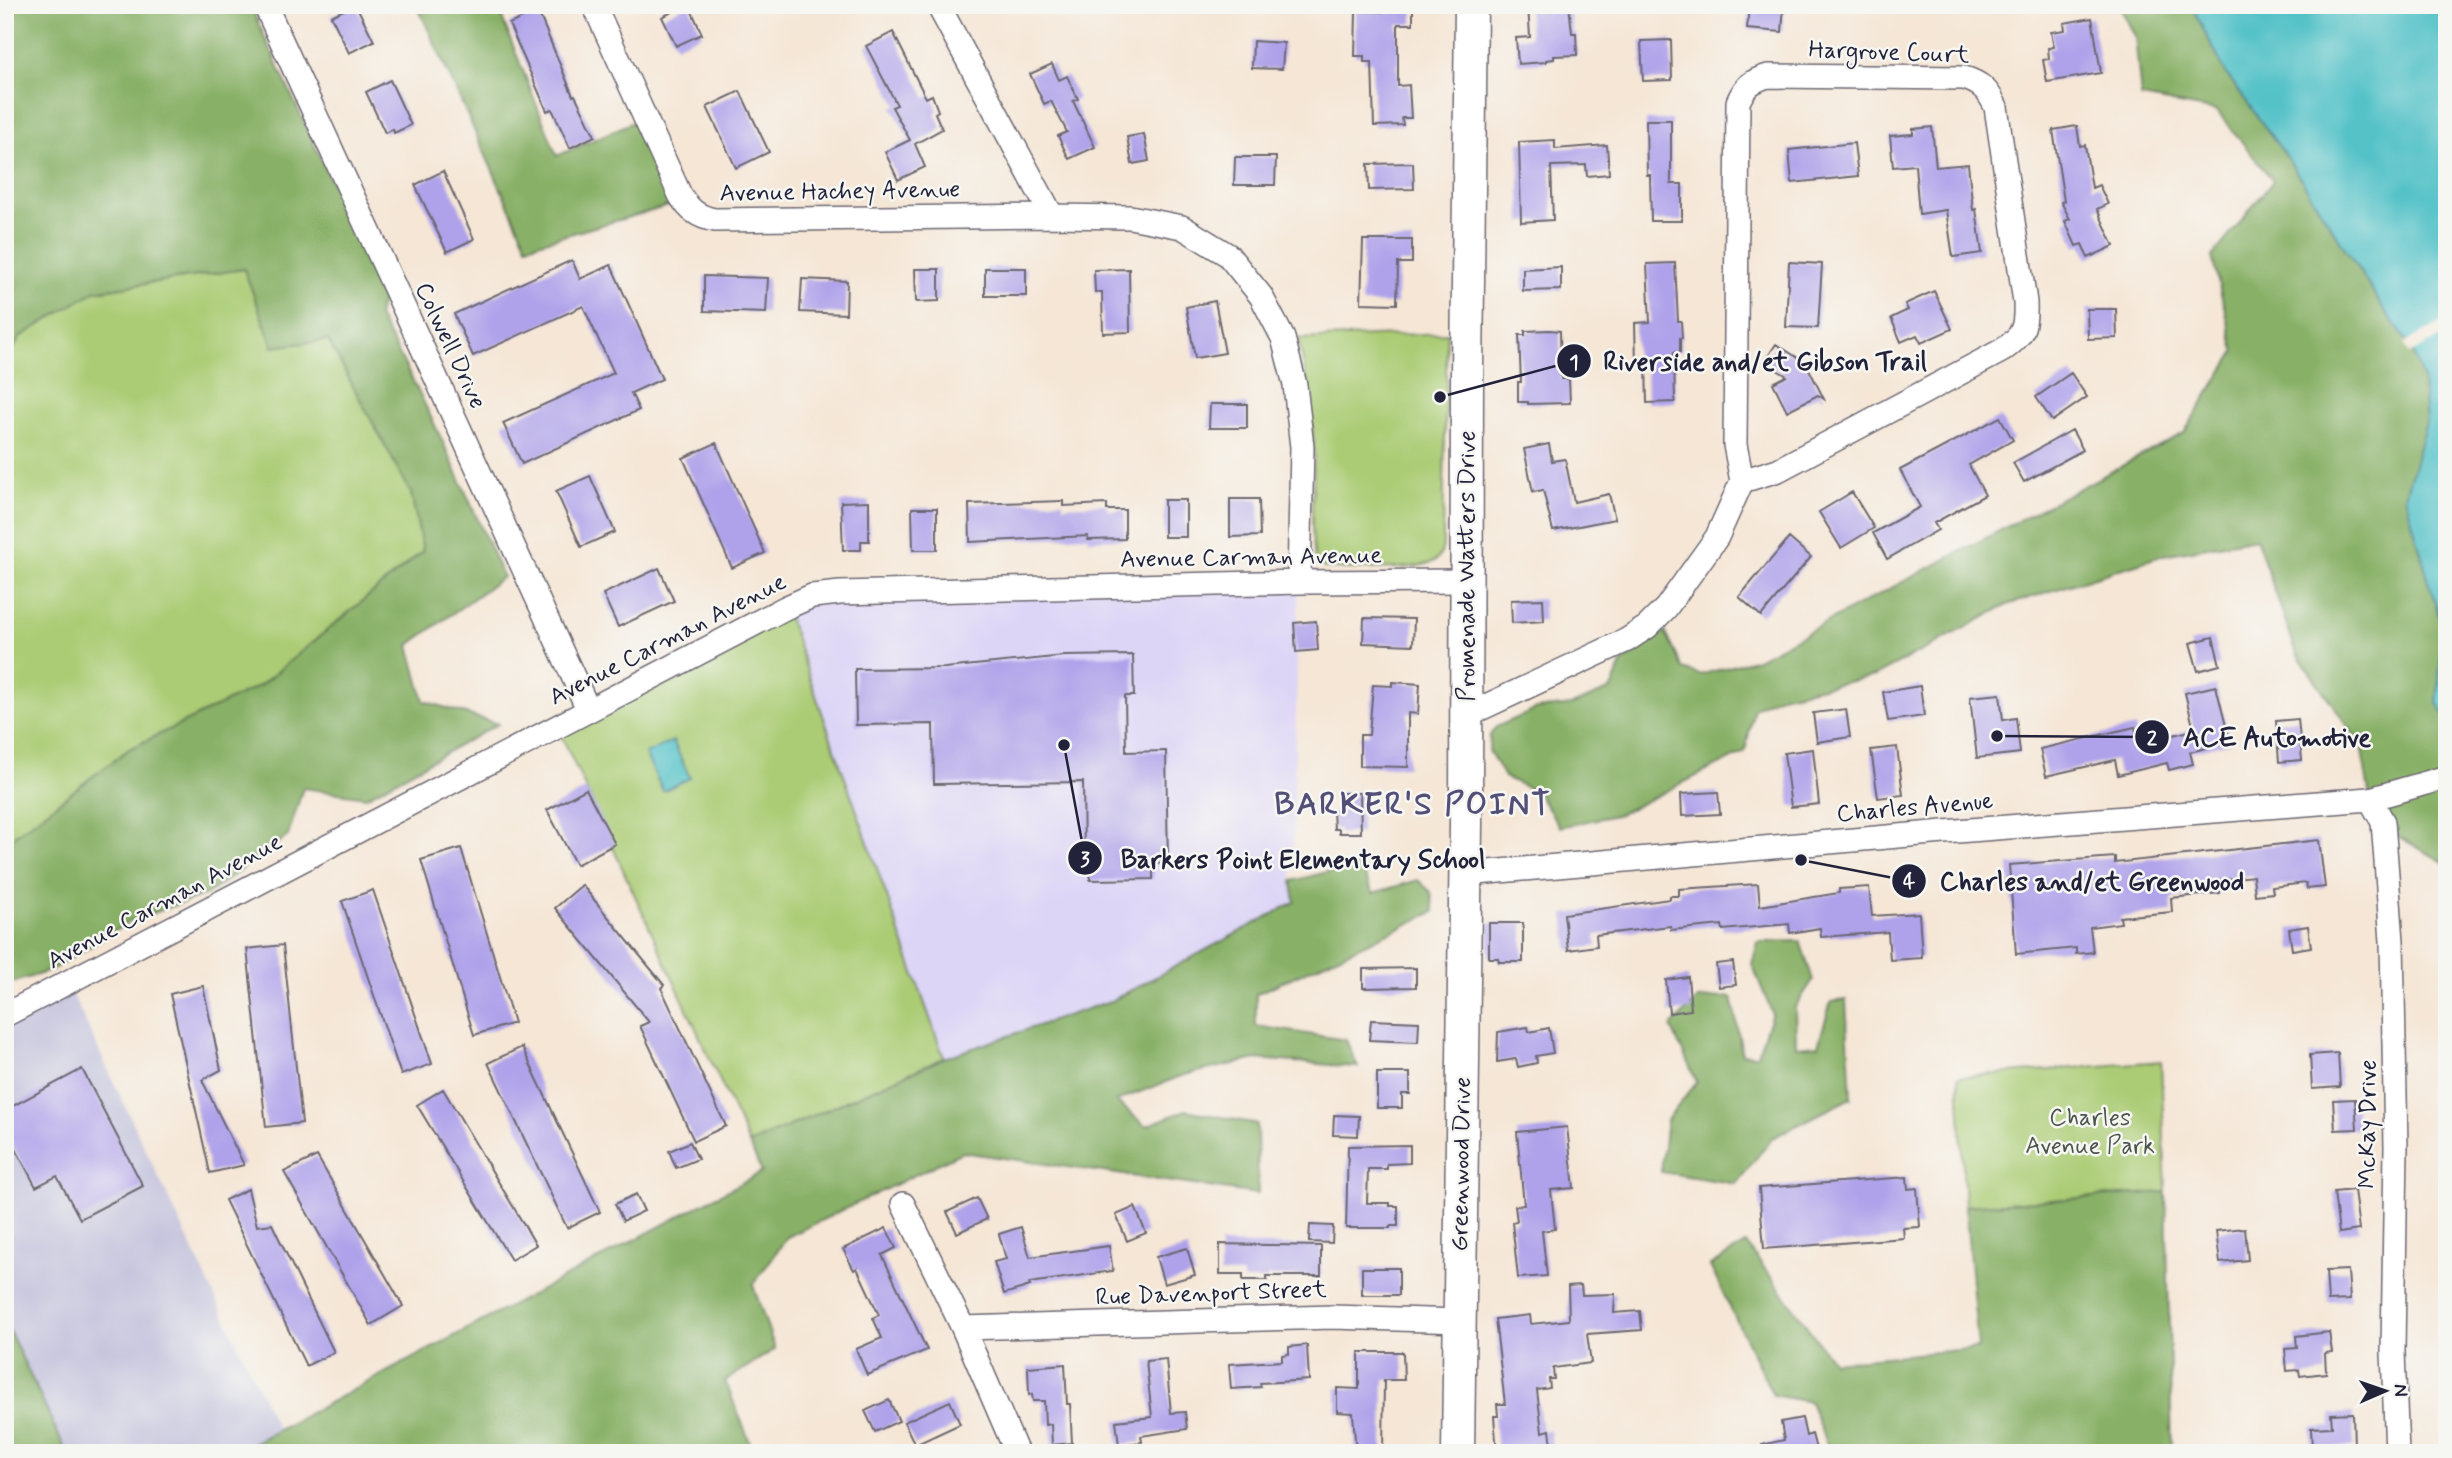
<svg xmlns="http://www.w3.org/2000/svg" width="2452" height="1458" viewBox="0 0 2452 1458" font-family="Mynerve,sans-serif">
  <rect width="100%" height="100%" fill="#f6f6f2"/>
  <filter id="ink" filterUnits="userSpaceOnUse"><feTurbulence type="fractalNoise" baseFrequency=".0143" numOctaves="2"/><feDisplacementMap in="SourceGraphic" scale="14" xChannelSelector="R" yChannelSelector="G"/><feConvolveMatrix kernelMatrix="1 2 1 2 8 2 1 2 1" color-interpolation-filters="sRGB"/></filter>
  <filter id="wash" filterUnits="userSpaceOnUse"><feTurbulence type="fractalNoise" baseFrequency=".00686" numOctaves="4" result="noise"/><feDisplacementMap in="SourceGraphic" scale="28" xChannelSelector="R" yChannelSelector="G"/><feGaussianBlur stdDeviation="1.57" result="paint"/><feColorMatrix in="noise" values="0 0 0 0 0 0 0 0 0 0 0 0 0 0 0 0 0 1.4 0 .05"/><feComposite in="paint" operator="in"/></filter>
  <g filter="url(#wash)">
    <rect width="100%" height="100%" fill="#f5e6d5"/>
    <!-- built -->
    <path fill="#ddd5f6" d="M1299,582l-7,299 3,21 -182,98 -169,58 -159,-450 27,-12z"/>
    <!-- industrial -->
    <path fill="#c2c1dc" d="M67,983l211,447 -43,23h-168l-62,-131v-307z"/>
    <!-- green -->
    <path fill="#abcc74" stroke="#667758" stroke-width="2" d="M244,269l29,77 55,-6 83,153 12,58 -162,134 -132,64 -124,94v-479l15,-27 75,-46z
      M1447,333l-4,205c0,7 0,15 -6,21 -13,13 -85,9 -105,10l-9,-2 -7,-5c-7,-32 -3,-65 -2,-98 0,-43 -6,-83 -16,-125z
      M785,608l159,450 -195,86 -192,-418z
      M2161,1061l5,131 -201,14 -7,-129z"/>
    <!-- forest -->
    <path fill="#88b066" stroke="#556950" stroke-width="2" d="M5,5h245l133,289 -5,23c49,83 86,172 125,260l-94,68 15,56 74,23 -132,73 -63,-9 -15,48 -81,58 -76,27 -81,50 -45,14v-142l124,-94 132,-64 162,-134 -12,-58 -83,-153 -55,7 -29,-78 -149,22 -75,46 -15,27z
      M417,5h107l-22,13 55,138 78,-35 37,84 -145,41z
      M2119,5h72l35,68 60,83 101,158 23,31 13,35 3,43 -21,73 38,135 -6,72 10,15v146l-48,-27 -16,-15 -13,-23 -9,-54 -64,-91 -41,-116 -92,17 -157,50 -132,71 -95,20 -26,12 -9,44 -125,62 -60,13 -23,-35 -33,-15 -15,-26 1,-16 6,-8 41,-18 35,-4 39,-16 11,-26 43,-32 18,38 17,6 57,-16 427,-226 51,-82 -23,-94 61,-76 -56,-70 -76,-14 -6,-61z
      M1359,864l14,29 45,-13 13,12 3,20 -178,82v32l90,14 12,27 -102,-8 -72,16 -68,26 30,25 40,-16 71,14 1,70 -296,-42 -175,85 -34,48 22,64 -50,32 29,71 -1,1h-382l-1,-3 -2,3h-133l527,-281 -13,-28 195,-86 169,-58 182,-98 -3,-21z
      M1800,941l13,39 -18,27 1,40 22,-2 13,-43 15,-2 5,98 -79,40 -36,46 -75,-12 6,-52 30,-38 -26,-55 27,-28 34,-2 10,57 15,1 15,-42 -20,-49 6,-22z
      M2166,1192l6,261h-342l-20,-51 -37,-7 -63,-129 36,-23 87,119 145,-14 -13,-142z
      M5,1322l62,131h-62z"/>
    <!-- water -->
    <path fill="#54c2c8" stroke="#3b7282" stroke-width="2" d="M2191,5h256v713l-10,-15 6,-72 -38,-135 21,-73 -3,-43 -13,-35 -23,-31 -101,-158 -60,-83z
      M673,741l17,37 -27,13 -18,-37z"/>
    <!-- pier -->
    <path fill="#f5e6d5" d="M2447,320v14l-38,20 -5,-11z"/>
    <g id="blocks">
      <!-- building -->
      <path fill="#afa2ea" d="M354,5h2l18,36 -25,12 -18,-37z
        M686,5h3l13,29 -26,12 -14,-29z
        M1381,5h32v19h-15v62l11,-1 2,33h-9l1,7 -29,1 -2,-64h-8v-6h-9l1,-45 26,1z
        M1528,5h41l3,28h4l1,22 -23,1v3l-8,1v2l-28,2 -2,-26 14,-1z
        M1749,5h35l-2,27 -35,-3z
        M538,11l35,85 2,-1 20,41 -25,12 -18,-39 -5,2 -38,-87z
        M2092,18l9,55 -54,9 -4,-22 6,-1 -1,-11 6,-1 -3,-15 14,-2 -1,-7z
        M893,32l33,66 6,-3 6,16 -3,2 7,16 -27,15 10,23 -27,13 -13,-28 25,-12 -18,-33 5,-2 -31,-59z
        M1671,40l1,40 -29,1 -2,-40z
        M1253,41l31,2 -2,26 -30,-1z
        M1052,64l7,16 8,-4 11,23 -5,2 22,46 -26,12 -11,-23 9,-4 -16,-31 -7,3 -14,-30z
        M390,80l21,45 -17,8 -1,-4 -8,4 -19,-41z
        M740,91l29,61 -33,16 -29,-61z
        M1646,120h25v64h11v37h-31l-1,-46h-3z
        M2077,126l3,20 5,-1 7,43 7,-3 9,19 -11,5 17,37 -26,12 -6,-14 -6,2 -11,-25 5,-2 -9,-17 3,-1 -11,-71z
        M1932,127l4,40 32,-3 5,46 3,-1 6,44 -29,4 -7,-47 -27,4 -4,-49 -22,2 -3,-31 23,-2v-5z
        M1144,134l5,27 -17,3 -5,-27z
        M1555,140v9l52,-4 2,29 -22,2 -1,-11 -35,1 2,54 -32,2 -2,-80z
        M1854,143l4,33 -66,7 -3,-33z
        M1235,157h41l-1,28h-41z
        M1413,163l1,26 -45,1 -1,-26z
        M443,171l31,68 -27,13 -32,-67z
        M1363,240h49v23h-14l-1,41 -36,-1z
        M572,260l8,19 31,-14 51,114 -31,14 8,17 -117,54 -19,-41 111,-50 -31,-67 -110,50 -19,-42z
        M1789,262l33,2 -4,64 -32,-1z
        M1675,263l3,58h3l1,17h-2v14h-6l1,50 -28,1 -1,-40 -10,1 -1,-41 15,-1 -3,-58z
        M1561,267v23l-38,1v-22z
        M985,268h41v28h-41z
        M915,269h24v32l-23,1z
        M1129,269l1,63 -27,1 -1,-41h-7l-1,-22z
        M704,276l64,2 -2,35 -62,-2z
        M802,279l45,2 -1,33 -46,-2z
        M1934,291l18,38 -31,14 -4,-8 -16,7 -10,-24 17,-8 -3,-6z
        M1215,301l10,52 -30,5 -9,-51z
        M2087,309h29l1,29 -29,1z
        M1550,330l10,1 1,48h8l1,24 -42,1v-2h-10v-20h3l-2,-47h6v-4z
        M1776,344l30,19 18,36 -6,-4 -31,16 -14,-28 14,-7 -23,-14z
        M2071,373l16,24 -35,24 -16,-24z
        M1210,404h37v24h-38z
        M2000,417l13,23 -44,25 16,30 -51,28 4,7 -51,29 -14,-26 47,-26 -20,-37z
        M2072,430l11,20 -59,32 -11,-19z
        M716,443l49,110 -33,15 -49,-110z
        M1549,444l3,17 13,-2 9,43 35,-8 6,25 -62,12 -10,-41 -10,2 -9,-43z
        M590,476l25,56 -34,15 -25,-56z
        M1852,492l22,36 -33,20 -22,-36z
        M1230,499h29l1,37 -30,1z
        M1164,500h22v37h-22z
        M869,501v40h-8v9h-18l-2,-48z
        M1063,501v5l44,-2v6h18v29l-37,1v-4l-118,6 -1,-38z
        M912,508h25v42h-24z
        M1789,538l22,19 -50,59 -22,-19z
        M659,568l15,33 -56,26 -15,-33z
        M1543,599l1,22 -32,2 -1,-23z
        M1364,618l50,1 -1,26 -50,-2z
        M1316,621l2,29 -22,2 -2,-29z
        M2213,637l7,28 -22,6 -8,-28z
        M1133,655l1,41h-9l1,56 40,-1 2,112 -15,1v15l-63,1v-24h-6l-1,-74 -149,2 -1,-60 -77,1 -1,-56 90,-1 119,-12z
        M1392,682l28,2 -2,30 -10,-1v54l-48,-1v-31h9l4,-50 19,1z
        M1920,686l4,30 -36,5 -5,-29z
        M2216,686l14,56 -40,10 3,12 -24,6 -2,-7 -49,12 -3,-15 -69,16 -6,-27 95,-22 4,16 55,-13 -9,-37z
        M2000,694l3,26 13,-2 4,35 -43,5 -7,-61z
        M1846,709l4,28 -33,5 -4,-29z
        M2298,719l4,41 -23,2 -3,-41z
        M1897,747l6,48 -25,3 -7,-48z
        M1813,749l6,55 -28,3 -7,-54z
        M586,789l29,55 -39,21 -29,-55z
        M1718,792l2,22 -38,2 -1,-22z
        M1338,793h22l1,40h-22v-4h-5l-1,-18h6z
        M2319,840l6,47 -18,2 -1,-6 -34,4 1,6 -18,2 -2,-19 -34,4 1,13 -49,5 1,14 -52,5 1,6 -31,4 3,25 -17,2v-6l-60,6 -7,-89 106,-8v6z
        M461,848l53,175 -40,12 -53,-175z
        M1758,884l2,22 79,-13v-4l30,-2 3,29 47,-3 3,45 -32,2 -2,-28 -67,5 -1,-9 -30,5 -1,-9 -66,6 -1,-5 -51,5 -1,-4 -74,9 1,11 -29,4 -4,-36 106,-15v-3h9v-7z
        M582,885l82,100 -3,3 65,138 -32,15 -54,-115 9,-4 -94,-114z
        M373,890l59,174 -31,11 -59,-174z
        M1489,923h34v39h-24l-1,-4h-9z
        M2308,926l3,21 -19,3 -3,-21z
        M283,945l19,178 -36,4 -19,-178z
        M1733,962l3,23 -17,2 -3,-23z
        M1416,968v19l-53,1v-19z
        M1688,977l3,33 -22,3 -3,-33z
        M203,986l18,84 -19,10 42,85 -34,8 -40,-179z
        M1371,1020l48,2 -1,20 -49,-2z
        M1528,1027l1,5 20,-4 4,25 -17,3 1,7 -19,4 -2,-8 -19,3 1,-30z
        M522,1047l78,165 -33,16 -79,-165z
        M2338,1053l2,34 -28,2 -2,-34z
        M82,1069l61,117 -63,33 -23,-43 -21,11 -31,-58v-19z
        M1377,1073h33v21h-8v14h-25z
        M443,1089l93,156 -25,15 -94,-155z
        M2355,1099l2,30 -22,1 -2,-30z
        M1334,1115l25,1 -1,20 -25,-1z
        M1567,1127l7,61 -23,2 4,39 -13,2 5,45 -29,2 -6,-56 5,-1 -2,-15 9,-1 -7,-73z
        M690,1142l8,17 -22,9 -7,-17z
        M1410,1145v18l-23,1v5h-19l-1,34h23v3h8v20h-8v2h-44l2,-82z
        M317,1156l86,150 -32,19 -87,-153z
        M1907,1177l1,12 9,-1 3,39 -17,1 1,10 -140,11 -5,-61z
        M248,1189l9,37 15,-2 62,128 -28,14 -81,-166z
        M2354,1190l5,40 -20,3 -5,-41z
        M636,1194l8,17 -21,10 -8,-17z
        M977,1198l10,21 -30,14 -10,-21z
        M1135,1207l11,26 -19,8 -11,-26z
        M1310,1225l23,1 -1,17 -23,-1z
        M1021,1227l9,30 79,-11 4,25 -84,12 1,3 -26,8 -10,-32 12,-3 -7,-25z
        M886,1228l10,20 -14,7 45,95 -60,25 -11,-26 26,-11 -9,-20 6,-3 -22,-47 -3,2 -11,-21z
        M2245,1228l3,32 -28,3 -4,-32z
        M1220,1244l101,2v30h-54v4h-24v-6h-23z
        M1187,1248l8,27 -31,9 -8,-27z
        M1362,1268h37v27h-37z
        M2348,1270l2,30 -22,1 -2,-30z
        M1581,1285l1,10 33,-1 -1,19 26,-2 2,19 -55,4 4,29 -38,5 1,11h-5l1,9 -13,2 5,42 8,-2 3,23h-56l-3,-37h4l-1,-12h8l-10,-85 35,-4 1,9 38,-4 -1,-34z
        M2329,1332l3,20 -7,1 1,20 -26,3 -1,-6 -12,1 -2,-22 12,-1 -1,-12z
        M1307,1345l2,35 -49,3 1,4 -30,2 -2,-25 53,-3v-6l7,-1v-7z
        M1359,1352h44l1,28h-20l-1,73h-27l-3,-40 -16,-1v-24l22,1z
        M1166,1359l5,54 14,-1 2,17 -46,7 1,6 -23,3 -3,-24 36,-4 -6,-56z
        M1065,1364l2,40h3l2,39 -20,2 -1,-21 -6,1 -1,-24h-11l-1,-7 -3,1 -1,-28z
        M889,1400l10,21 -24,11 -10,-21z
        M950,1401l10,23 -45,21 -11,-23z
        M2353,1413l1,34 -42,1 -1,-20 21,-1 -1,-13z
        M1802,1418l4,18 6,-2 5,19h-54l-1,-8 22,-5 -3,-18z"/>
    </g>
  </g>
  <g filter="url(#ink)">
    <use href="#blocks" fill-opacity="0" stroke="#6c6771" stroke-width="2"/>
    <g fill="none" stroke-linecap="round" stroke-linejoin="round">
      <defs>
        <path id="minor" d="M265,5l323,704
          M594,5l86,190c9,15 18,22 35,25l337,-4 78,1 52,10 46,28 33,41 22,42 12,47 7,62 -3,135
          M938,5l114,211
          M1768,76l196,2c17,5 24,12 32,29l29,195c1,25 -1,33 -22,48l-225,120 -36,11 -7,-36 3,-343c7,-16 13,-21 30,-26z
          M1467,715l160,-75 20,-13 19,-19 51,-71 25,-56
          M2370,799l13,23 9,119 4,206 -3,205 4,101
          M1466,874l478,-42 426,-33 77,-22
          M5,1015l780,-407 27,-12 28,-3 459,-11 168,-1
          M903,1204l60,124 54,125
          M963,1328l370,-11 127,4"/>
        <path id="secondary" d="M1458,1453l8,-628 1,-451 4,-369"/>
      </defs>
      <!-- minor casing -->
      <use href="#minor" stroke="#6c6771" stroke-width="26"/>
      <!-- secondary casing -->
      <use href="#secondary" stroke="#6c6771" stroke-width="35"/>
      <!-- minor -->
      <use href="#minor" stroke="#fff" stroke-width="23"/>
      <!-- secondary -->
      <use href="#secondary" stroke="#fff" stroke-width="32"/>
    </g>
  </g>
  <g text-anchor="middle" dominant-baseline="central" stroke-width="5" stroke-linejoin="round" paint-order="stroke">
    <!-- street labels -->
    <g font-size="24" fill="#22223b" stroke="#f6f6f2">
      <text transform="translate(1889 53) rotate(2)">Hargrove Court</text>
      <text transform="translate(840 192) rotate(-1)">Avenue Hachey Avenue</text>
      <text transform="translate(450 346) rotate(65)">Colwell Drive</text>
      <text transform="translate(1251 558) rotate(-1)">Avenue Carman Avenue</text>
      <text transform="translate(1467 566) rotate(-90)">Promenade Watters Drive</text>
      <text transform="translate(668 640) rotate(-27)">Avenue Carman Avenue</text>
      <text transform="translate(1915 808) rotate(-5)">Charles Avenue</text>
      <text transform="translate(165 902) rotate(-28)">Avenue Carman Avenue</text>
      <text transform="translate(2368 1124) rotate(-90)">McKay Drive</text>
      <text transform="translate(1462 1164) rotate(-89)">Greenwood Drive</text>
      <text transform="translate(1211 1294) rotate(-2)">Rue Davenport Street</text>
    </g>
    <!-- park labels -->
    <g font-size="24" fill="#4b554c" stroke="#f6f6f2">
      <text x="2090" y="1118">Charles<tspan x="2090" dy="28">Avenue Park</tspan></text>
    </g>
    <!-- district labels -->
    <g font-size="32" font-weight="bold" letter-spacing="2" fill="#534f78" stroke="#f6f6f2">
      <text x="1413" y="805">BARKER'S POINT</text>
    </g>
  </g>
  <!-- callouts -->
  <path fill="none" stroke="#22223b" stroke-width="2.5" d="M1440 397L1574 361M1997 736L2152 737M1064 745L1085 858M1801 860L1909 881"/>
  <g fill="#22223b" stroke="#f6f6f2" stroke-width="2.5">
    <circle cx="1440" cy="397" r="7"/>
    <circle cx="1997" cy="736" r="7"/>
    <circle cx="1064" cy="745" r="7"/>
    <circle cx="1801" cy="860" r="7"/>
    <circle cx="1574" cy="361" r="18"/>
    <circle cx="2152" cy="737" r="18"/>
    <circle cx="1085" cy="858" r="18"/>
    <circle cx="1909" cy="881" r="18"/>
  </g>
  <g font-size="21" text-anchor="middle" font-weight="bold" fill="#fff">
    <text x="1574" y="369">1</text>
    <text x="2152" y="745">2</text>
    <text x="1085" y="866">3</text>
    <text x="1909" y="888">4</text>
  </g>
  <g font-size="26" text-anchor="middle" font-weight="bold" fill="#22223b" stroke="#f6f6f2" stroke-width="5" stroke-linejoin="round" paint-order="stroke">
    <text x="1765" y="370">Riverside and/et Gibson Trail</text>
    <text x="2277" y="746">ACE Automotive</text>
    <text x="1303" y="868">Barkers Point Elementary School</text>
    <text x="2092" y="890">Charles and/et Greenwood</text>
  </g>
  <!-- margin -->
  <rect width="2452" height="1458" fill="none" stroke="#f6f6f2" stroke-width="28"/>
  <!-- north arrow -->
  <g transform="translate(2385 1391) rotate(88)" stroke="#f6f6f2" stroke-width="5" paint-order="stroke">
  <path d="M0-5L12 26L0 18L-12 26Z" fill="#22223b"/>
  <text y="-10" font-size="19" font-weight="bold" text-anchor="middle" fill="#22223b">N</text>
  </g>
</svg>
